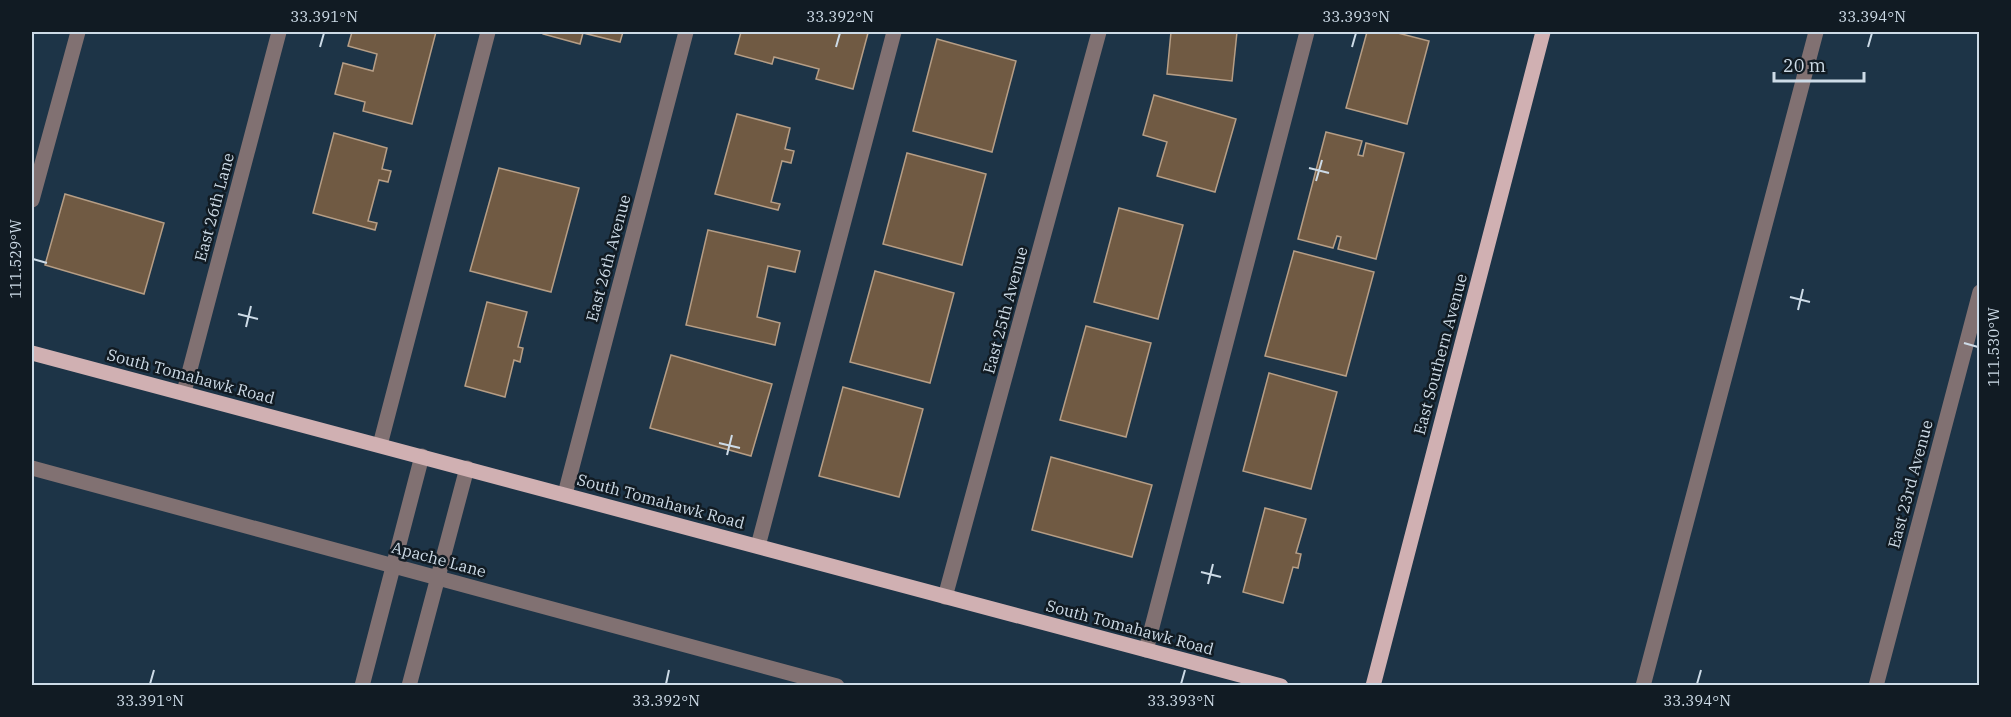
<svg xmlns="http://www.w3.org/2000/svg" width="2011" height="717" viewBox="0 0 2011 717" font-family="'IBM Plex Serif',serif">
  <rect width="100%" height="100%" fill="#1d3447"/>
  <!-- building -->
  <path fill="#705a43" stroke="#b69e86" stroke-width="1.5" d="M352,32h84l-24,92 -49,-13 2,-9 -30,-8 8,-31 30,8 4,-17 -29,-8z
    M543,32h80l-3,10 -37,-9 -3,11 -37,-10z
    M741,32h120l7,1 -15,56 -37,-10 3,-10 -45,-12 -2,7 -37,-10z
    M1171,32h66l-5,49 -65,-7z
    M1367,32h27l35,9 -22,83 -61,-16z
    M937,39l79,22 -24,91 -79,-21z
    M1154,95l82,24 -21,73 -58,-16 10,-34 -24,-7z
    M737,114l53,14 -5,21 9,2 -3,12 -9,-2 -11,41 9,2 -2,6 -63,-16z
    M1326,132l36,9 -4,14 5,1 3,-13 38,10 -28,106 -38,-10 3,-12 -4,-1 -4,12 -35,-9z
    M334,133l53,15 -5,21 9,2 -3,11 -9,-2 -11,41 9,2 -2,7 -62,-17z
    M907,153l79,21 -24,91 -79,-21z
    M499,168l80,20 -28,104 -81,-21z
    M65,194l99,29 -20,71 -99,-29z
    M1119,208l64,17 -25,94 -64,-17z
    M708,230l92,21 -5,21 -27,-6 -11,51 23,6 -5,22 -89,-20z
    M1294,251l80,21 -28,104 -81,-20z
    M875,271l79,22 -24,90 -80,-21z
    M487,302l40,10 -9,35 5,1 -3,14 -6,-2 -9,37 -40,-11z
    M1086,326l65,17 -25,94 -66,-17z
    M671,355l101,29 -21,72 -101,-28z
    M1269,373l68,19 -26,97 -68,-18z
    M843,387l80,22 -24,88 -80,-21z
    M1051,457l101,28 -20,72 -100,-27z
    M1265,508l41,11 -10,34 5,1 -3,14 -5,-1 -10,36 -40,-11z"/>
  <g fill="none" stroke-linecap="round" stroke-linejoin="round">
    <!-- minor -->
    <path stroke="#817172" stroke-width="15" d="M32,200l46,-168
      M184,392l95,-360
      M380,445l108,-413
      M32,468l805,218
      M565,494l121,-462
      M758,546l136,-514
      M945,597l154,-565
      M1146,650l161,-618
      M362,686l60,-230
      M409,686l58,-218
      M1643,686l173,-654
      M1876,686l104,-394"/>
    <!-- major -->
    <path stroke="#d0b0b2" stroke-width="15" d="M32,353l1249,333
      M1373,686l170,-654"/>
  </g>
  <!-- ticks -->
  <path fill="none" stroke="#cddbe7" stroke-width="2" d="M320,47l4,-14M836,47l4,-14M1352,47l4,-14M1868,47l4,-14M1309,168l20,5M1316,181l6,-21M33,259l14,4M1790,297l20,5M1798,310l5,-21M238,314l20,5M246,327l5,-21M1964,343l14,4M719,443l21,5M727,455l5,-20M1201,572l20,5M1208,584l5,-20M150,684l4,-14M666,684l3,-14M1181,684l4,-14M1697,684l4,-14"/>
  <g text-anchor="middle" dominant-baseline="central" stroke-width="5" stroke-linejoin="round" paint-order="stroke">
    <!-- street labels -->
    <g font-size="16" fill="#cddbe7" stroke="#111b23">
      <text transform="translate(214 207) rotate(-75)">East 26th Lane</text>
      <text transform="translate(608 258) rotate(-75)">East 26th Avenue</text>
      <text transform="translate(1005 310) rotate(-75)">East 25th Avenue</text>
      <text transform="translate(1440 354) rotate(-75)">East Southern Avenue</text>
      <text transform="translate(191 376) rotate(15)">South Tomahawk Road</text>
      <text transform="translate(1910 484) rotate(-75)">East 23rd Avenue</text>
      <text transform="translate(661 501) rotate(15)">South Tomahawk Road</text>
      <text transform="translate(439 559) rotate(15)">Apache Lane</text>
      <text transform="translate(1130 627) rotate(15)">South Tomahawk Road</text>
    </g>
  </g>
  <!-- border -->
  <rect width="2011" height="717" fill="none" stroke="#111b23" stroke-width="66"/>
  <!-- scale -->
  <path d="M1774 72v9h90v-9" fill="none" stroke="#cddbe7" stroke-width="3"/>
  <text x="1783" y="72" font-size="18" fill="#cddbe7" stroke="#111b23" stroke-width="4.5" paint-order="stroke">20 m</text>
  <rect x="33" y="33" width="1945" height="651" fill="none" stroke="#cddbe7" stroke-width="2"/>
  <g font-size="15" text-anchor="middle" fill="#cddbe7">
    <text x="324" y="22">33.391°N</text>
    <text x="840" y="22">33.392°N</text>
    <text x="1356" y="22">33.393°N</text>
    <text x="1872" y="22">33.394°N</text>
    <text transform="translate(16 259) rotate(-90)" y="5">111.529°W</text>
    <text transform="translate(1994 347) rotate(-90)" y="5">111.530°W</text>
    <text x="150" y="706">33.391°N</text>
    <text x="666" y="706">33.392°N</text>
    <text x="1181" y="706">33.393°N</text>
    <text x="1697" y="706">33.394°N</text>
  </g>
</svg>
